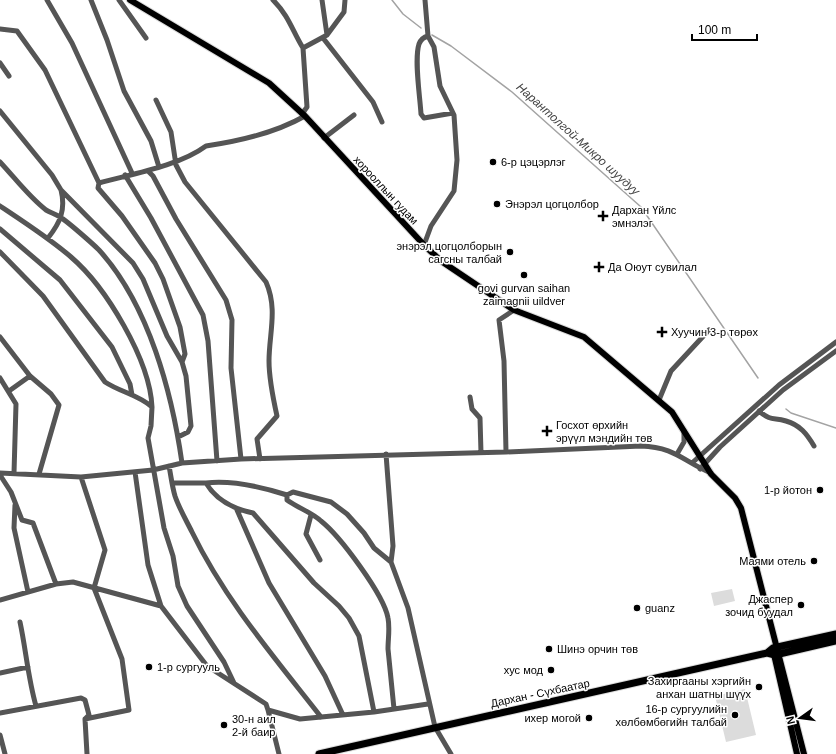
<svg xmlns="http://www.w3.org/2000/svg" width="836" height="754" viewBox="0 0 836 754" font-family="Helvetica,sans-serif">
  <rect width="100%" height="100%" fill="#fff"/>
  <!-- park -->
  <path fill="#dcdcdc" d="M732,589l3,12 -21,5 -3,-13z
    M745,689l11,46 -30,7 -11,-46z"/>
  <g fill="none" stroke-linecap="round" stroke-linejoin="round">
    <!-- stream -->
    <path stroke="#a3a3a3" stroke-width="1.5" d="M392,0l11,14 18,14
      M432,35l19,11 61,46 129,115 117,171
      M786,409l5,4 45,15"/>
    <defs>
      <path id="major" d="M130,0l139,83 36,33 119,129 17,16 73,49 70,27 88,75 39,62 24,24 6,10 63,246
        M773,650l24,104"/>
      <path id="highway" d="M767,653l8,2 61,-14
        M319,754l448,-101 6,-5 63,-14"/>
    </defs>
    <!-- major casing -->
    <use href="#major" stroke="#dbdbdb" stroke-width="8"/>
    <!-- highway casing -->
    <use href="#highway" stroke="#dbdbdb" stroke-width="9"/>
    <!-- minor -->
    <path stroke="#555" stroke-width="5" d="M47,0l25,43 60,130
      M91,0l16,40 17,51 27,50 8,26
      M119,0l27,38
      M273,0c16,16 19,30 30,48
      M322,0l5,35
      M0,29l17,2 28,39 54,113
      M428,36c-4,1 -7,3 -9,8 -5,16 1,52 2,70l3,4 29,-5
      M323,38l50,64 9,20
      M0,63l9,13
      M156,100l15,32 5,33 9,17 81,100c12,27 3,52 3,79 0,19 4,37 8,55l-20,23 3,20
      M0,111l52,64 9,15 72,73 10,16 24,57 15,26 3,-8 -5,-27 -17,-48 -8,-16 -33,-47 -24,-28 1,-5c33,-9 80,-17 107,-37 35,-5 69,-13 99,-30
      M302,114l5,-7 -4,-59 24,-13 17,-23 1,-12
      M324,138l30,-23
      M0,162c15,16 29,35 46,48 5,3 10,4 14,7 7,4 33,27 39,33 50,55 73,143 83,213
      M148,171l5,5 23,43 50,81 6,20 -1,48 10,91
      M125,175l26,43 52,97 5,26 9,120
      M0,206c24,16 49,32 71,51 35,30 79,103 81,150
      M0,229l60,51 52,67 18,37 2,11
      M48,238c12,-15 18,-28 13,-48
      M424,245l7,-19 23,-35 3,-31 -3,-45 -14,-29 -6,-39 -6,-11 -3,-36
      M0,252l43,44 62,86c15,10 34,13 47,25l-1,19 -3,12 16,90 9,28 5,30 9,20 37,56 10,21
      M0,337l30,39 21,18 8,11 -20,69
      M0,378l16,26 -2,69
      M9,391l21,-15
      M470,397l2,12 8,9 1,35
      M659,400l12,-29 38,-41
      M759,411c13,11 14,6 27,10 14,4 21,13 28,25
      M178,437l10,-5 3,-6 -5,-50 -4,-14
      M506,452l-2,-91 -5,-41 15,-10
      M386,454l7,92 -2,16 17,46 27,119 16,27
      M677,454l7,-12v-11
      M692,463l87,-78 57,-43
      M169,466c2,10 3,20 6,30 4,12 11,24 17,36 33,68 83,126 129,185
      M700,469l20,-22 63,-57 53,-39
      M135,472l13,93 13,41
      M0,473l81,4 72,-7 29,-7 59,-4 265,-7 135,-6c34,1 43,16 70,27
      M0,475l11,17 11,28 11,3 23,61
      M81,477l24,73 -11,38 28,71 7,51 -44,9
      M172,483h34c10,17 28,26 47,30l61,70 25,23 10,12 10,18 15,76
      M206,483c26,-3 56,4 81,12l6,-3 38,10 16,12 17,19 10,15 17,14
      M287,495v5c11,8 24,12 34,21 19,15 63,74 67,97 2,10 0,21 0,31 2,20 4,40 6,60
      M15,505l-1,23 14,64
      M237,510l32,73 56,93 18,39
      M311,515l-5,19 14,26
      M0,600l56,-16 17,-2 88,24 46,60 59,38 2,6 32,9 74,-7 54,-8
      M20,622c6,28 8,56 16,84
      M0,673l28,-6
      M268,710l11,44
      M0,713l81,-15 4,2 4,15 -4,4 2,35
      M0,735l5,19"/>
    <!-- major -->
    <use href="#major" stroke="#000" stroke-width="6"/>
    <!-- highway -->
    <use href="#highway" stroke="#000" stroke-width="7"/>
  </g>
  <!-- markers -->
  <g fill="#000" stroke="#fff" stroke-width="1.5">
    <circle cx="493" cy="162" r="4"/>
    <circle cx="497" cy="204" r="4"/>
    <path d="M601 210h4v4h4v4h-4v4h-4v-4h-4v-4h4z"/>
    <circle cx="510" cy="252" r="4"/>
    <path d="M597 261h4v4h4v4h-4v4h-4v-4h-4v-4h4z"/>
    <circle cx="524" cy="275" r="4"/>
    <path d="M660 326h4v4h4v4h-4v4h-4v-4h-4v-4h4z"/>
    <path d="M545 425h4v4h4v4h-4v4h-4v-4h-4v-4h4z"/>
    <circle cx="820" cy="490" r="4"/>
    <circle cx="814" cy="561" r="4"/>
    <circle cx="801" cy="605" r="4"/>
    <circle cx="637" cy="608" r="4"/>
    <circle cx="549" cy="649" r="4"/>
    <circle cx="149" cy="667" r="4"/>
    <circle cx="551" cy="670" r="4"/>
    <circle cx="759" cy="687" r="4"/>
    <circle cx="735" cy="715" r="4"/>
    <circle cx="589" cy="718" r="4"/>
    <circle cx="224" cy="725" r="4"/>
  </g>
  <g text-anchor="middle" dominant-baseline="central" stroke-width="3" stroke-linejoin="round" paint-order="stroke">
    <!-- poi labels -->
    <g font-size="11" fill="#000" stroke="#fff" text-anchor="start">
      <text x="501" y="162">6-р цэцэрлэг</text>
      <text x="505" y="204">Энэрэл цогцолбор</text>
      <text x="612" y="210">Дархан Үйлс<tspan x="612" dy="13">эмнэлэг</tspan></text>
      <text x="502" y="246" text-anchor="end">энэрэл цогцолборын<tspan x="502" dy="13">сагсны талбай</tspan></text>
      <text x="608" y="267">Да Оюут сувилал</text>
      <text x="524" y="288" text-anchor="middle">govi gurvan saihan<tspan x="524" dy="13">zaimagnii uildver</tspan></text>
      <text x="671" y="332">Хуучин 3-р төрөх</text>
      <text x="556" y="425">Госхот өрхийн<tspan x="556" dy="13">эрүүл мэндийн төв</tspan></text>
      <text x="812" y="490" text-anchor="end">1-р йотон</text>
      <text x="806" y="561" text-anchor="end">Маями отель</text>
      <text x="793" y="599" text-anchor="end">Джаспер<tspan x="793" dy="13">зочид буудал</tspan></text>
      <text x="645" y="608">guanz</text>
      <text x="557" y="649">Шинэ орчин төв</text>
      <text x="157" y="667">1-р сургууль</text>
      <text x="543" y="670" text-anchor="end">хус мод</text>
      <text x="751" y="681" text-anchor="end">Захиргааны хэргийн<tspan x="751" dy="13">анхан шатны шүүх</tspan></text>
      <text x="727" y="709" text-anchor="end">16-р сургуулийн<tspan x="727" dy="13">хөлбөмбөгийн талбай</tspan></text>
      <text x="581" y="718" text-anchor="end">ихер могой</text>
      <text x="232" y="719">30-н аил<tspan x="232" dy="13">2-й баир</tspan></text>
    </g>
    <!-- street labels -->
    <g font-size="11" fill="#000" stroke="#fff">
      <text transform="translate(386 190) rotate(47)">хорооллын гудам</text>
      <text transform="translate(540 693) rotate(-12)">Дархан - Сүхбаатар</text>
    </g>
    <!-- water labels -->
    <g font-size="12" font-style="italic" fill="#444" stroke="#fff">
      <text transform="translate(578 139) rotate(42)">Нарантолгой-Микро шуудуу</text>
    </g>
  </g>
  <!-- north arrow -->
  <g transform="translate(800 718) rotate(256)" stroke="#ffffff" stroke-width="3" paint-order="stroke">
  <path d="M0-3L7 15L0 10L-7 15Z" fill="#000000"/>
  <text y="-6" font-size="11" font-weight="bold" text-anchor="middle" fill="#000000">N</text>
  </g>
  <!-- scale -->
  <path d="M692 34v6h65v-6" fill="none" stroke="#000000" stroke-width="2"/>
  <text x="698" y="34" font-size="12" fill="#000000" stroke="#ffffff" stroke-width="3" paint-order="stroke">100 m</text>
</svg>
